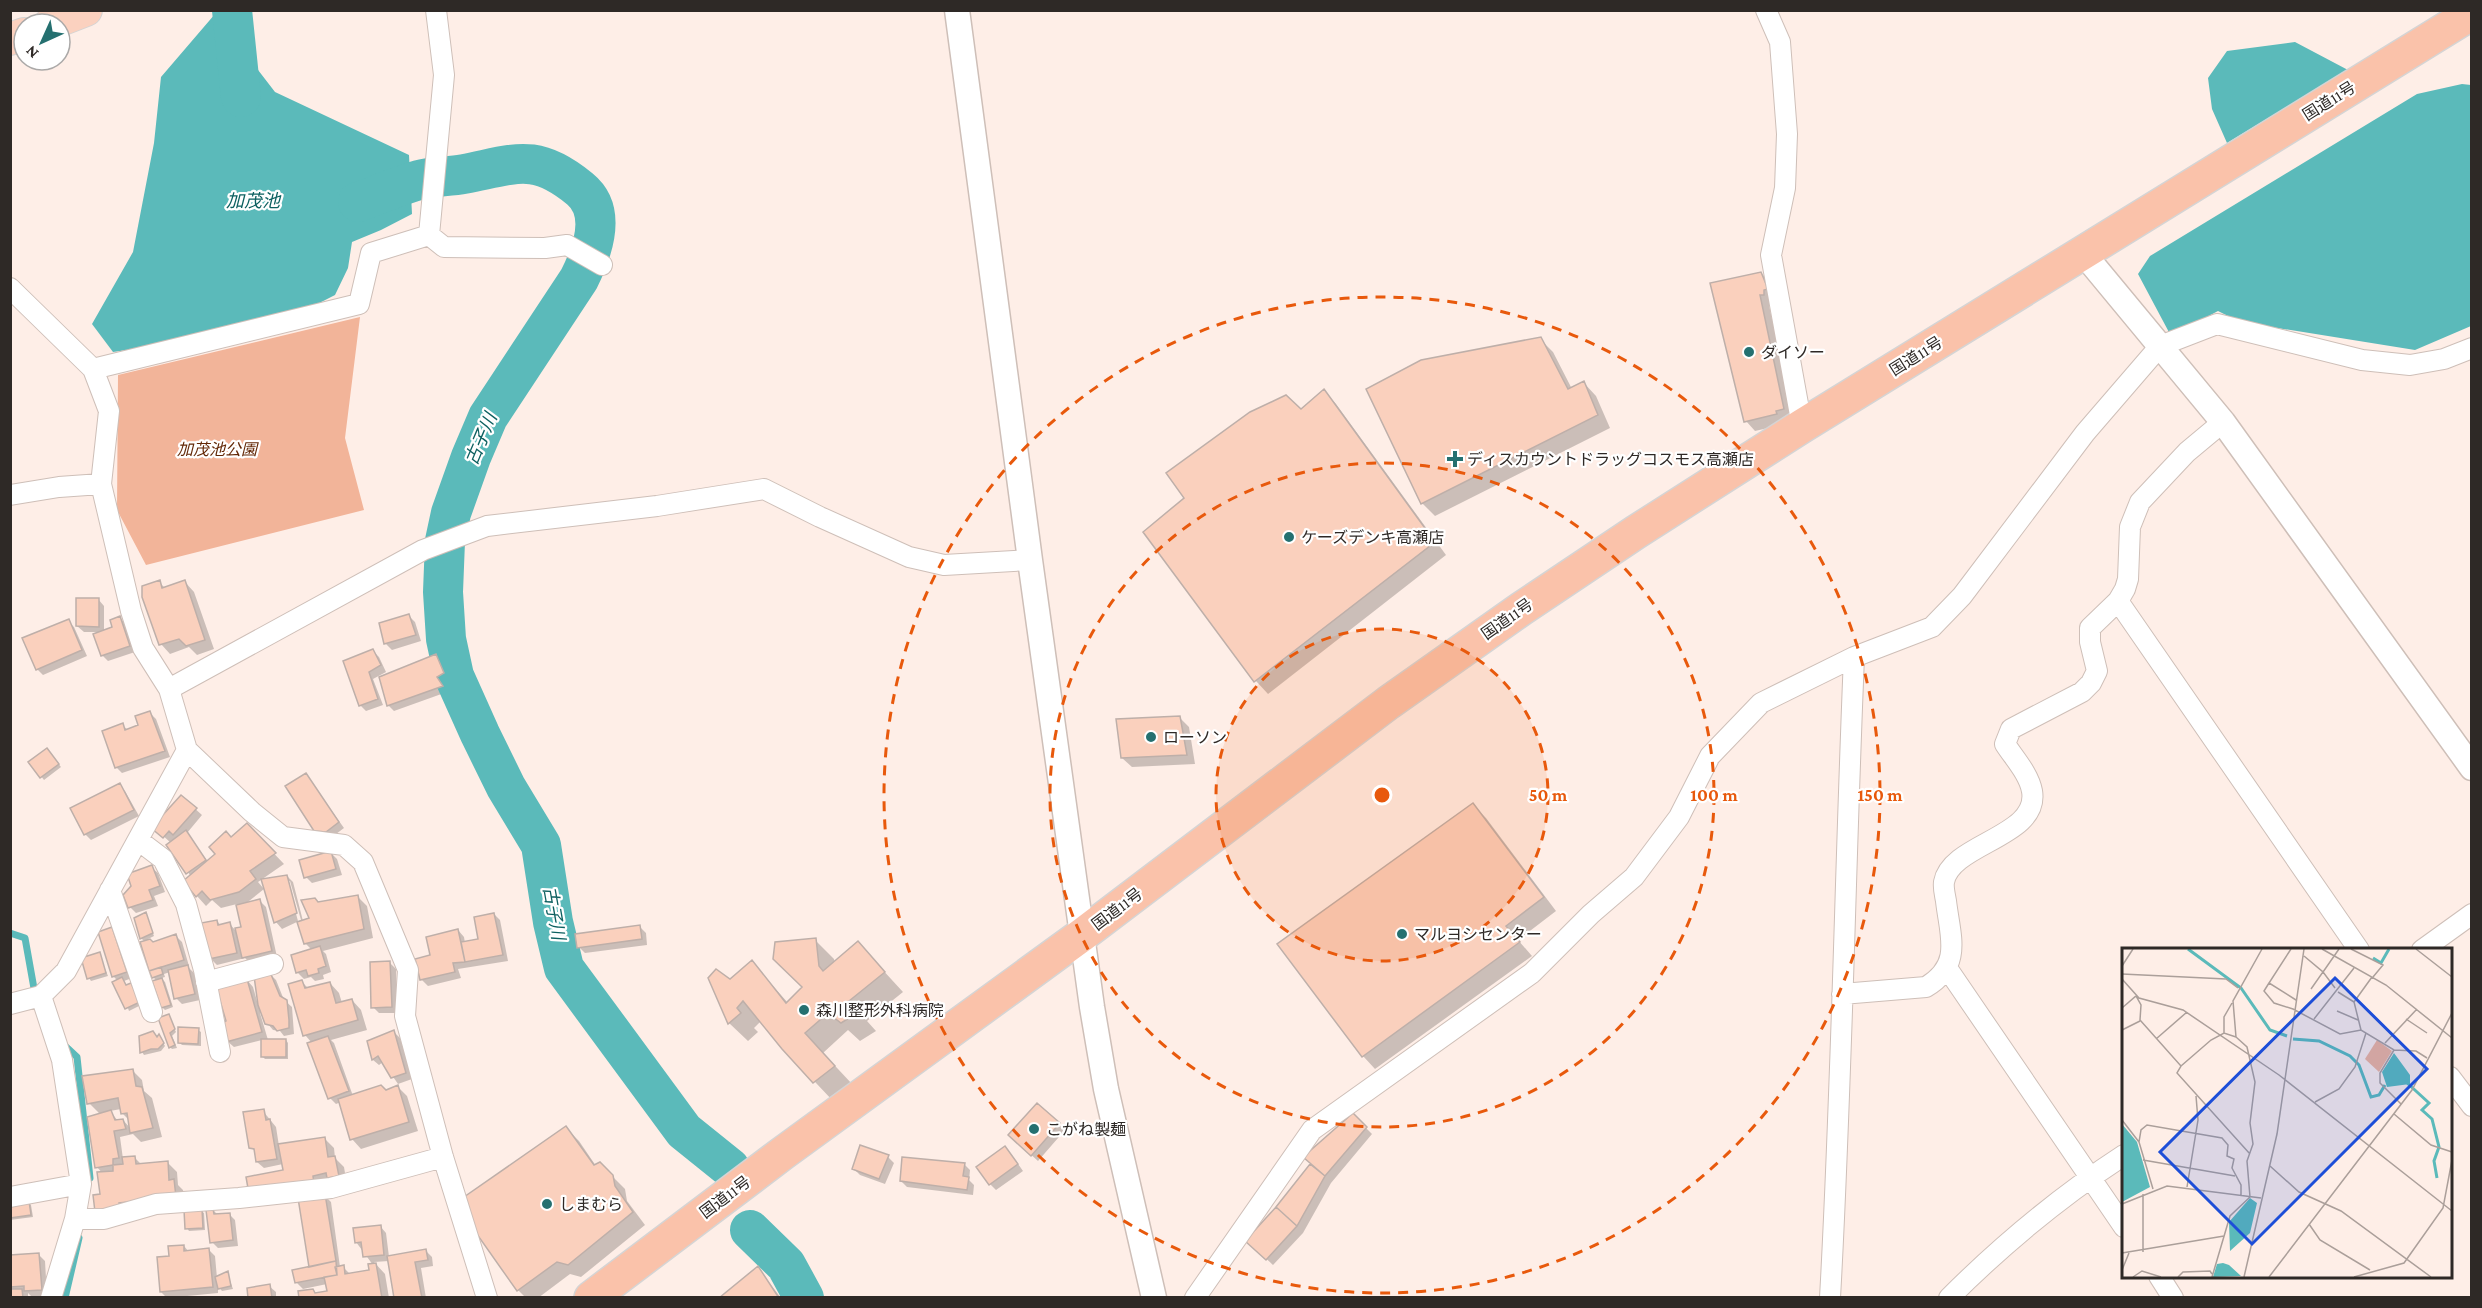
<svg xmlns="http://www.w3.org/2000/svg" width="2482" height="1308" viewBox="0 0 2482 1308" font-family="'Crimson Pro','Noto Sans JP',serif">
  <rect width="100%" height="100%" fill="#feeee7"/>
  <!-- green -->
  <path fill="#f2b499" d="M360,317l-15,121 19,72 -218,55 -29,-55 1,-135z"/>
  <!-- water -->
  <path fill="#5bbaba" d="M215,14l60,78 134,63 3,59 -31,16 -29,12 -4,26 -13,27 -49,25 -97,21 -76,11 -21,-28 41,-72 21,-109 7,-66z
    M2295,42l53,28 -121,73 -15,-34 -4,-31 19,-27z
    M2462,84l9,1v241l-56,24 -175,-28 -22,-11 -47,25 -33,-62 12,-18 267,-162z"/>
  <!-- shadow -->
  <path fill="#0003" fill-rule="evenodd" d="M1761,273l10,10 2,21 -4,1 24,114 -8,5 -30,7 -9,-10z
    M1540,339l13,13 19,37 12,-6 12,13 14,32 -175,88 -13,-13z
    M1324,391l12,13 110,151 -178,139 -12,-13 -111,-148 41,-35 115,-86z
    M159,582l7,7 19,-7 9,10 20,57 -17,6 -8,-8 -19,7 -9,-10z
    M98,599l6,7v26l10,-4 6,-10 6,6 9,28 -27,9 -6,-6 -1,-23h-17l-7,-6z
    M409,616l6,6 6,19 -29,9 -6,-6 -6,-20z
    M68,621l6,6 13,29 -44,19 -6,-6z
    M373,651l6,6 7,15 -13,7 10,26 -17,6 -6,-6z
    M436,656l6,6 7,17 -7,5 5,8 -53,19 -6,-6z
    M150,713l6,6 14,38 -48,16 -6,-6 6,-42 6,5 12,-4z
    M1179,717l10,10 6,37 -63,3 -10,-9z
    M50,753l11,14 -17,13 -13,-17z
    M306,775l38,53 -12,9h-10l-7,-7z
    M119,785l6,6 14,25 -48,24 -6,-6z
    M182,797l20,18 -15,18 21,29 39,-37 37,39 -26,18 6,7 -20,16 16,-4 6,6 11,50 -27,6 -5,-5 -28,7 -6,-6 6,-38 4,5 9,-2 5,6 8,-2 -6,-24 -16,4 -9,-8 -6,6 -9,-10 -12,-15 6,-4 -20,-34 -11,-10z
    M1473,805l13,13 70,93 -38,29 14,16 -157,113 -12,-13z
    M330,852l7,7 5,16 -30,8 -6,-6z
    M151,867l7,6 7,19 -11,4 4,10 -22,7 -6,-6z
    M287,876l6,6 10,39 8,-2 8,-16 38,-7 10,10 6,32 -50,13 3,3 5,18 -8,3 1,4 -9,2 -4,-4 -7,2 -6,-6 14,-23 -7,-7 -6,-22 -17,8 -6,-7 -13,-41zM287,881h3l11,39 -3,1z
    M145,914l9,22 -6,3 5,4 23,-7 6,6 7,24h-2l7,7 6,27 -18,4 -6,-6 -6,-26 -6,2 1,3 -4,1 4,4 8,25 -8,3 -3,-3 -5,-26 -4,-4 -8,-35 -4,-4z
    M494,914l6,6 8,41 -50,8 3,9 -33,8 -6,-6 10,-24 26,-26 6,7 1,6 15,-3z
    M640,927l6,6 1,12 -62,8 -6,-6z
    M112,929l6,6 14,43 -8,3 3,5 3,-1 3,2 8,18 -12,6 -11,-30 -5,-5z
    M815,940l19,19 1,4 23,-20 45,49 -36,29 9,10 -16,10 -12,-11 -25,23 30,32 -20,16 -50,-53 -22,-27 -7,7 4,4 -10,9 -19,-18 2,-42 21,-19 36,41 16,-15z
    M99,954l9,22 -17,5 -2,-3z
    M389,962l7,7 1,44h-18l-6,-6z
    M270,974l6,6 8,20 8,7 2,27 -10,2 -4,-5 -7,-1 -6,-7 -4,-11 -3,1 8,27h18l2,3v16h-23l-3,-3v-16l-28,7 -7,-6 1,-19 19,-42 6,7 4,14h2z
    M302,982l7,7 21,-6 9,10 3,10 10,-3 9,10 6,20 -36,10 3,3 19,53 33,-4 12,-5 9,9 11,35 -57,18 -9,-10 -11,-37 -5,2 -6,-6 -18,-55 -7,-8z
    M168,1016l8,16 -4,4 5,12 -5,1 -2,-2z
    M198,1030l3,2v14l-19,-1 -3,-3z
    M394,1032l6,6 12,41 -14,5 -15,-22 -4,3 -6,-5 -5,-19z
    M141,1037l20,2 4,7 -4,5 -17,4 -2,-3z
    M132,1070l10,10 2,11 8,7 10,39 -21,5 -8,-8 -13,3 3,22 12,-1 7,7 25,-3 10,10 1,13 5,5 2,16 -58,6 -26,-16 2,-22 -6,-7 3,-53 -11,-11zM121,1109l1,4 8,8 1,8 -8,-9 -5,1 -8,-10z
    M1038,1105l27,25 -27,31 -22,-20z
    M263,1111l13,16 3,19 45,-8 10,10 1,10 9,9 3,18 -22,11 6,6 9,65h3l8,8 20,-4 2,-6 -17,-23 24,-16 6,7 3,24 37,-6 6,6 1,9 -12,2 5,30h-31l-6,-37 -15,1 11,12 4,24h-88l11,-8 4,4 13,-2 -2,-8 -24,5 -6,-6 13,-15 -11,-71 -14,-25 -2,-8 -19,4 -7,-6 -1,-10 -5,-5z
    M1353,1115l19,19 -41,49 -28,50 -30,32 -26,-24z
    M566,1128l13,13 17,25 4,-2 25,25 2,12 18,24 -64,52 -11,-3 -32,24h-12l-8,-8z
    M1011,1154l12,17 -27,19 -6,-6z
    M888,1157l6,6 -9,21 -25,-9 -6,-6z
    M964,1164l6,6 -1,10 5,5 -1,10 -66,-8 -6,-6z
    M29,1203l2,2 2,12 -23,3v-15z
    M213,1210l5,5 11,-1 6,6 3,26 -20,2 -6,-6z
    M201,1211l3,2 1,17 -16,1 -2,-3z
    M184,1246l5,6 20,-2 6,6 2,22 10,-5 6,16 -11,2 -4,-5v7l-51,5 -6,-6 9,-34z
    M39,1255l6,6 2,35 -15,1 -4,-4v5h-18v-42z
    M758,1268l23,30h-59z
    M269,1286l7,6v6h-26z"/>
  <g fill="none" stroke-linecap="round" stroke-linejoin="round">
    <!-- stream -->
    <path stroke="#5bbaba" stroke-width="7" d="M10,933l15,5 10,56
      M62,1043l15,14 13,121
      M65,1298l14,-60"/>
    <!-- river -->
    <path stroke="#5bbaba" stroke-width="40" d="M232,10l9,87
      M358,202c20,-7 40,-16 61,-22 14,-4 30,-3 45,-6 52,-10 71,-22 116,15 28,23 12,64 -1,90l-91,138 -17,40 -20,56 -6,28 -2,51 3,47 8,37 26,58 26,53 35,58 12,77 11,46 120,163 46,37
      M750,1230l36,35 18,33"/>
  </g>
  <!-- building -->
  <path fill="#fad0bd" stroke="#beafa9" stroke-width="1.5" d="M1761,272l7,17 -4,1v5h-4l24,114 -8,2 1,3 -33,8 -34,-139z
    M1541,337l27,52 16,-8 14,34 -177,89 -55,-115 55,-29z
    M1324,389l111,153 -181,140 -111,-150 41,-34 -18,-25 84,-61 36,-17 15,14z
    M160,580l2,8 23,-8 20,60 -19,6 -7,-7 -20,6 -17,-48v-11z
    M76,598h23v29l-23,-1z
    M409,614l7,21 -32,9 -5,-21z
    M120,616l10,30 -29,10 -8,-22 19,-7 -2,-7z
    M69,619l13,31 -46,20 -14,-32z
    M373,649l8,16 -12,7 9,27 -19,7 -16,-45z
    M436,654l8,19 -7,4 6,9 -56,20 -8,-29z
    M150,711l15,40 -50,17 -13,-37 21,-8 2,7 13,-5 -3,-9z
    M1180,716l7,39 -66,3 -5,-39z
    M47,748l12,16 -19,14 -12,-16z
    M306,773l33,49 -13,10 -12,-1 -29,-45z
    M120,783l14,27 -50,25 -14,-27z
    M181,795l16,13 -24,27 -4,-4 -6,7 -12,-10z
    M1473,803l71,94 -38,29 14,16 -158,115 -85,-113z
    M247,823l29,30 -26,18 6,8 -17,13 -29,8 -8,-9 -6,6 -13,-16 32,-27 -6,-7 17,-16 5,6z
    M186,830l20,30 -20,14 -20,-29z
    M331,851l5,18 -32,9 -5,-18z
    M152,865l8,21 -11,4 4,10 -25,8 -5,-13 8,-9 -4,-12z
    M287,875l10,38 -23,10 -13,-44z
    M358,895l6,34 -60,15 -7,-22 12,-4 -8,-18 14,-2 3,4z
    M260,899l12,52 -30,7 -7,-30 6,-1 -5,-22z
    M146,912l7,21 -13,6 -6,-21z
    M494,913l9,42 -38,7 -4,-20 17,-3 -4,-22z
    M217,920l1,5 12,-3 7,31 -28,6 -8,-36z
    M640,925l2,14 -65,9 -2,-14z
    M112,927l15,45 -15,5 -14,-45z
    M458,929l7,33 -12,1 2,9 -35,8 -5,-21 15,-4 -4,-18z
    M176,934l8,26 -35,11 -9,-29 10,-3 3,3z
    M816,938l3,28 4,5 35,-30 27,31 -36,29 10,11 -18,11 -13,-10 -23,20 30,33 -22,17 -31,-34 -39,-48 -6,7 4,5 -13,11 -20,-46 8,-9 14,10 22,-19 34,43 16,-16 -29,-28 2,-17z
    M320,946l6,20 -8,3 1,4 -11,3 -2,-6 -10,3 -5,-18z
    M100,952l6,21 -19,6 -6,-21z
    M390,961l2,46 -21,1 -1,-46z
    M188,965l7,29 -21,5 -6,-29z
    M161,967l2,7 -11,4 -3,-7z
    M270,972l10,24 7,4 2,20v8l-12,3 -4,-5 -8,-2 -7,-19 -4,-29z
    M122,977l4,8 5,-2 9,19 -15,7 -13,-27z
    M162,978l9,27 -10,3 -9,-27z
    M247,979l15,53 -36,10 -5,-18 5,-3 -10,-34z
    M302,980l3,8 25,-6 6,21 16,-4 6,21 -55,16 -15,-52z
    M169,1014l6,15 -5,4 5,12 -6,3 -11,-30z
    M178,1027l21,1 -1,16 -20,-1z
    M394,1030l12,43 -15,5 -13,-22 -6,4 -5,-19z
    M153,1031l4,6 2,-3 5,9 -6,6h-7l-11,4 -1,-17z
    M328,1036l21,55 -21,8 -21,-56z
    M261,1039h25v18h-25z
    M133,1069l3,17 6,1 11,41 -23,5 -3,-20 -6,1 -3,-16 -31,6 -5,-28z
    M381,1085l5,5 12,-5 11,37 -59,18 -12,-41z
    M1037,1103l23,20 -29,33 -23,-21z
    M264,1109l2,11 4,-1 7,40 -21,3 -2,-13 -5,-1 -6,-36z
    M111,1110l4,10 8,-1 3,10 -12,2 5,27 -6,1v6l-18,3 -8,-51z
    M1353,1113l14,14 -42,49 -22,-19z
    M566,1126l28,39 6,-3 13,13 2,11 18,26 -65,53 -11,-3 -40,29 -43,-61 -10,-33z
    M325,1137l3,20 7,-1 4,20 -12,2 -1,-5 -13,3 1,8 -65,10 -3,-17 37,-7 -5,-26z
    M860,1145l29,10 -10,24 -27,-10z
    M1005,1146l13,18 -29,21 -13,-18z
    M135,1156l1,8 32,-3 1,19 5,-1 2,18 -57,6v7l-24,2 -2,-17 7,-1 -3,-22 16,-1v-6l10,-1 -1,-7z
    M902,1157l63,6 -2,13 6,1 -2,13 -67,-9z
    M1310,1164l15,12 -28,50 -21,-19z
    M325,1194l11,67 -27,6 -11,-69z
    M29,1201l2,14 -21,3v-14z
    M1276,1207l21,19 -31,34 -21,-19z
    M202,1209l1,19 -18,1 -1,-19z
    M213,1209l1,5 16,-1 3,27 -23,3 -4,-33z
    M381,1225l3,30 -21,2 -2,-15 -6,1 -2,-15z
    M184,1245v6l25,-3 4,39 -53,5 -3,-35 12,-1 -1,-10z
    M426,1249l2,11 -13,2 7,36h-28l-7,-42z
    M39,1253l3,37 -18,1v-5l-14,1v-32z
    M336,1261l1,14 -42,8 -3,-13z
    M376,1263l6,35h-83l-1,-7 15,-2 2,4 12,-2 -3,-14 13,-2 -2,-8 9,-2 1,9 24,-4 -1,-6z
    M758,1266l21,32h-60z
    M228,1271l3,15 -13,3 -3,-12z
    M270,1284l2,14h-24l-1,-10z
    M10,1289h12l1,9h-13z"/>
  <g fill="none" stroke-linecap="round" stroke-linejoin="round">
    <defs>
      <path id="minor" d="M1766,10l14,32 7,92 -2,54 -14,67 31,171
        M429,235l15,12 101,1 22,-3 35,20
        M10,288l83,81 16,42 -8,73 30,127 12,37 26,41 18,61 65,62 31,25 61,8 19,17 45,108 -3,46 38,141 44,141
        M93,369l266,-65 12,-51 58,-18 15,-160 -8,-65
        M10,495l49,-8 42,-3
        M2118,601l241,349
        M169,689l254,-139 64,-24 170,-20 107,-17 56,28 89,40 35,8 86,-5
        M138,840l25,19 23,45 18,66 16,82
        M110,890l42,122
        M2422,950l50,-36
        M1947,968l177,259
        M206,982l67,-18
        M1842,994l84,-7c37,-22 24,-51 20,-86 -1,-6 -3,-13 -2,-19 7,-39 96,-45 88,-91 -3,-17 -18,-33 -27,-47l6,-15 71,-37 9,-9 6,-12 -7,-29v-14l28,-27 7,-12 3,-10 2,-52 10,-25 47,-50 36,-30
        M41,996l21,64 19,124
        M10,1004l31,-8 25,-25 121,-221
        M2450,1077l22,29
        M10,1197l71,-13 -6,35h29l52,-15 83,-6 92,-10 112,-31
        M2159,1276l14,22
        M51,1298l24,-79
        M1195,1298l117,-168 220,-157 59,-59 43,-37 45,-60 31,-61 51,-53 93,-46 78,-30 30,-31 123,-163 75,-87 57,-22 145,36 48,5 34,-6 28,-11
        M1830,1298c12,-214 15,-428 24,-641
        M1949,1298c53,-53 112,-102 175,-143"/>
      <path id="tertiary" d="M957,10l73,550 62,447 14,82 48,209
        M2083,253l140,169 249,346"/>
      <path id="primary" d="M50,24l36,-14
        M10,39l14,-5"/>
      <path id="trunk" d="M591,1298l192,-145 299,-218 306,-232 133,-94 115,-77 166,-106 670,-413"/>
    </defs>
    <!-- minor casing -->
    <use href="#minor" stroke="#cebfb8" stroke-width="22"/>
    <!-- tertiary casing -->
    <use href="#tertiary" stroke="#cebfb8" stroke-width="27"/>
    <!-- primary casing -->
    <use href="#primary" stroke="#d5d4d4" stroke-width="34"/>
    <!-- trunk casing -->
    <use href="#trunk" stroke="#d5d4d4" stroke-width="36"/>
    <!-- minor -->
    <use href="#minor" stroke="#fff" stroke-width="20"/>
    <!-- tertiary -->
    <use href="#tertiary" stroke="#fff" stroke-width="24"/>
    <!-- primary -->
    <use href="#primary" stroke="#fbd1bf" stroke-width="32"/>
    <!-- trunk -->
    <use href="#trunk" stroke="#fac2aa" stroke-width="33"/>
  </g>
  <!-- distance rings -->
  <circle cx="1382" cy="795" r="166" fill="#e8590c" fill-opacity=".12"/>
  <g fill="none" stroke="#e8590c" stroke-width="3" stroke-dasharray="10 8">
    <circle cx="1382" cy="795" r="166"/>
    <circle cx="1382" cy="795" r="332"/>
    <circle cx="1382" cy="795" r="498"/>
  </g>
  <!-- markers -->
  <g fill="#257070" stroke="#fff" stroke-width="2">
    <circle cx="1749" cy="352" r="6"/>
    <path d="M1452 450h6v6h6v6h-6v6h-6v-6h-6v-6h6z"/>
    <circle cx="1289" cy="537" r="6"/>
    <circle cx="1151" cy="737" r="6"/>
    <circle cx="1402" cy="934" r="6"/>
    <circle cx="804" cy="1010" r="6"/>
    <circle cx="1034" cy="1129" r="6"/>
    <circle cx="547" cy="1204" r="6"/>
  </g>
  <g text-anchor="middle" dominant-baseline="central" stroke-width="4.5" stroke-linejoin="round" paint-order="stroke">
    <!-- street labels -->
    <g font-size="16" fill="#2e2926" stroke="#fff">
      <text transform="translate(2329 101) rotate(-32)">国道11号</text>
      <text transform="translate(1916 356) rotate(-32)">国道11号</text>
      <text transform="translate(1507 619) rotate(-35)">国道11号</text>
      <text transform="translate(1117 909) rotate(-37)">国道11号</text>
      <text transform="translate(725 1197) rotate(-37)">国道11号</text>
    </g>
    <!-- poi labels -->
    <g font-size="16" fill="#2e2926" stroke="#fff" text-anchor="start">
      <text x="1761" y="352">ダイソー</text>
      <text x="1467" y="459">ディスカウントドラッグコスモス高瀬店</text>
      <text x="1301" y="537">ケーズデンキ高瀬店</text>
      <text x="1163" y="737">ローソン</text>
      <text x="1414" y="934">マルヨシセンター</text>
      <text x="816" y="1010">森川整形外科病院</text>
      <text x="1046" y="1129">こがね製麺</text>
      <text x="559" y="1204">しまむら</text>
    </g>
    <!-- park labels -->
    <g font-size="16" font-style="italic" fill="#632807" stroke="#fff">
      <text x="217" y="449">加茂池公園</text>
    </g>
    <!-- water labels -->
    <g font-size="18" font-style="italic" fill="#0d6060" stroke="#fff">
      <text x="253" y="201">加茂池</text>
      <text transform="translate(481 439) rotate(-67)">古子川</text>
      <text transform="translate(554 913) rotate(80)">古子川</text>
    </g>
  </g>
  <!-- overview -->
  <g transform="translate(2122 948)">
    <rect width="330" height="330" fill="#feeee7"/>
    <path d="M255,92l15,11 -13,21 -14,-13z" fill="#f2b499"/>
    <path d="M272,105l16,22v9l-23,3 -5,-15zM0,176l15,18 13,45 -28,15zM128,250l7,5 -7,30 -20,18 -1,-29zM101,315l6,2 12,11 -28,1 4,-13z" fill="#5bbaba"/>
    <path fill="none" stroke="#5bbaba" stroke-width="3" d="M66,1l53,39 29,42 17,6M251,10l8,5 8,-14M171,91l26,2 31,15 9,9 12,32 8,-2 6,-10M283,133l24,22 -7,7 10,9 7,28 -5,14 3,17"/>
    <path fill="none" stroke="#ab9f9a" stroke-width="1.5" d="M169,1l-22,34 27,17M200,1l64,36 66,53M229,1l32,16 -10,12M294,1l36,28M182,8l19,16 -12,17M0,18l11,-17M0,26l104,5 12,9M0,31l17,19 44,12 96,65 173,136M147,35l-5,8 10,12 19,6 47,25 21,-4 33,20 22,1 11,7M213,40l-12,-16 16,-23M216,44l16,10M0,60l14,-12 5,9 -1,15 41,46 -4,7 73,81M215,63l21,9M192,71l40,-51M284,71l21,14M0,82l18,-9M239,82l-7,-28 18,-25M102,85v-16l8,-14M34,91l31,-27M263,95l32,-34M272,102l-14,23v10l21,21M59,118l30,-26 13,-7 12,4M193,154l24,-13 16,-22 11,-34M272,166l37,31 21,7M0,172l17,22M21,212l92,16M148,218l29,26 42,19 90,66M65,239l11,-67 -2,-24M31,241l-14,-47 2,-12 6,-5 75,13 6,7 -1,11 7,3 -2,9 9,17v11M0,256l45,-18 94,12M187,276l11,16 50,30M21,304v-58M0,305l102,-17M0,322l7,-17M11,329l9,-6 19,6M56,329l5,-5 27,-1 2,3M90,329l18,-61 20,-19 -3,-36 6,-17 -3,-21 5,-41 -8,-35 -11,-10 -3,-36 29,-52M122,329l33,-143 27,-185M147,329l143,-187 40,-77M232,329l50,-14 39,-55 9,-48"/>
    <path fill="#1d4ed8" fill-opacity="0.15" stroke="#1d4ed8" stroke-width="3" d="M213,30l92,91 -175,175 -92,-92z"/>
    <rect width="330" height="330" fill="none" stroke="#2e2926" stroke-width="3"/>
  </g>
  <circle cx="1382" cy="795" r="9" fill="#e8590c" stroke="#fff" stroke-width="3"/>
  <g font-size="18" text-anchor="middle" font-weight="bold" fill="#e8590c" stroke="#fff" stroke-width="4.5" stroke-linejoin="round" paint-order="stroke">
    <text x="1548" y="801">50 m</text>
    <text x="1714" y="801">100 m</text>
    <text x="1880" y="801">150 m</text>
  </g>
  <!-- border -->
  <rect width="2482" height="1308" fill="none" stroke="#2e2926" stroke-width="24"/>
  <!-- north arrow -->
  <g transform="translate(42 42) rotate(225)"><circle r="28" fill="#ffffff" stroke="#aba9a8" stroke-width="1.5"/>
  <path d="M0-4.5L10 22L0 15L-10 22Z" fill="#257070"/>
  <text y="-9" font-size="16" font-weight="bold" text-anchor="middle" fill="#2e2926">N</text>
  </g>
</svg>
